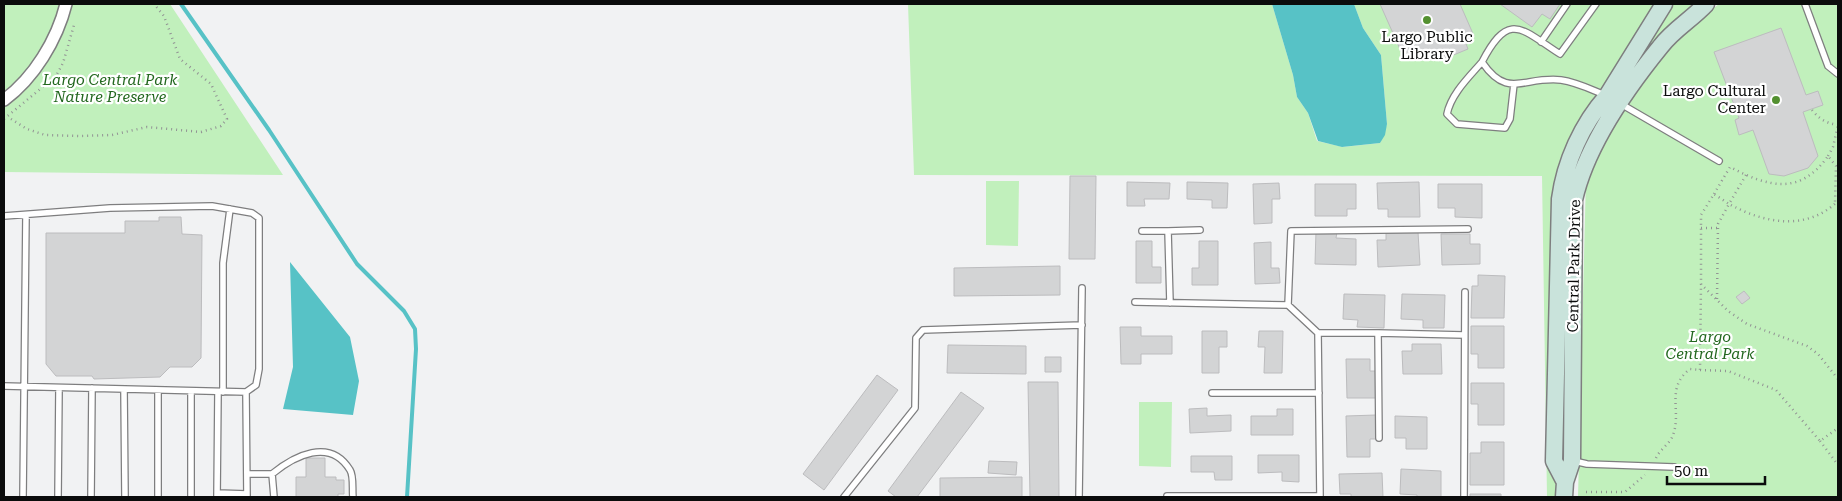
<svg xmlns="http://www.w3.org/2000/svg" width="1842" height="501" viewBox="0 0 1842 501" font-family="'Roboto Serif',serif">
  <rect width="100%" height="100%" fill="#f1f2f3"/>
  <!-- green -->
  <path fill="#c1f0bc" d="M4,4h166l113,171 -279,-3z
    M908,4h364l21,71 4,22 11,16 9,28 26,6 37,-4 7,-19 -6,-69 -18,-27 -9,-24h302l-86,137 -13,29 -2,21 2,306h-10l-5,-321 -628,-1z
    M1672,4h24l-123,171c22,-63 67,-114 99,-171z
    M1719,4h119v493h-260l8,-320c15,-41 60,-109 91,-139 13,-12 28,-23 42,-34z
    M986,181h33l-1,65 -32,-1z
    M1139,402h33l-1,65 -32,-1z"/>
  <!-- water -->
  <path fill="#57c2c6" d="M1272,4h82l9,24 18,27 6,69 -2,11 -5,8 -38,4 -24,-6 -10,-28 -11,-16 -4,-22z
    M290,262l60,75 9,44 -6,34 -70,-6 10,-42z"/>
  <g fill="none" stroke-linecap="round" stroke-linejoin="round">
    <!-- stream -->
    <path stroke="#57c2c6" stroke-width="4" d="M181,4l88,126 88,134 47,47 11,18 1,20 -9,148"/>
  </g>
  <!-- building -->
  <path fill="#d3d4d5" stroke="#bcbcbe" d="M1380,4h80l14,32 -9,5 3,8 -29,12 -4,-7 -14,6 -3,-7 -14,5z
    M1500,4h60l-10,15 -8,-5 -10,13z
    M1781,28l25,67 12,-4 5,14 -20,7 15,44 -10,12 -24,8 -15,-2 -16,-44 -14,5 -4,-15 4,-2 -25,-66z
    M1070,176h26l-1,83h-26z
    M1127,182l43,1 -1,16h-25l1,7h-18z
    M1187,182l41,1 -1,25h-15v-8l-25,-1z
    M1419,182l1,35h-32v-8h-10l-1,-26z
    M1279,183l1,16h-8v24l-18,1 -1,-40z
    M1315,184h41v25h-9v7h-32z
    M1438,184h44v34l-27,-1v-9h-17z
    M159,217h22l1,17 20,1 -1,123 -9,9h-22l-10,10 -66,2 -2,-3h-36l-10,-12v-131h79v-12h34z
    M1316,231l21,1 -1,6 20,1v26l-41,-1z
    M1418,232l2,33 -42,2 -1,-27h9v-7z
    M1441,234h29v10h10v20l-38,1z
    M1136,241h16v26h9v16h-25z
    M1199,241h19v44h-26v-17h7z
    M1271,242v26h8l1,15 -25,1 -1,-41z
    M1060,266v29l-106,1v-28z
    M1478,275l27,1 -1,42h-33l1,-32h6z
    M1744,291l6,7 -8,6 -6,-7z
    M1344,294l41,1 -1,33 -27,-1 1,-7 -15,-1z
    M1402,294l43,1 -1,33h-21v-8l-22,-1z
    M1471,326h33v42h-26v-14h-7z
    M1120,327h21v9h31v18h-31v10h-20z
    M1202,331h25v16h-8v26h-17z
    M1259,331h24l-1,42h-18l1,-26h-7z
    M1412,344h29l1,30h-39l-1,-23h10z
    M948,345l78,1v28l-79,-1z
    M1045,357h16v15h-16z
    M1346,359h24v12h8v27h-31z
    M877,375l21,15 -74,100 -21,-16z
    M1028,382h30l1,115h-29z
    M1471,383h33v42h-26v-21h-7z
    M961,392l23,16 -67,89h-21l-8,-6z
    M1207,408v8l24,-1v16l-41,2 -1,-24z
    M1277,409h16v26h-42v-19h26z
    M1376,415v24h-6v18h-23l-1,-41z
    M1395,416l32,1v32h-21v-11h-11z
    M1481,442h23v43h-34v-32h11z
    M1258,455h41v27l-17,-1v-9l-24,1z
    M1191,456h41v24h-17l-1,-8h-23z
    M306,458h19v19h11v3h8v14h-6v3h-42v-20h10z
    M989,461l28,1 -1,13 -28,-2z
    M1401,469l40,2v26h-24v-2l-17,-1z
    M1382,473l1,24h-32v-3h-11l-1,-20z
    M1022,477v20h-82v-19z
    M1470,494h31v3h-31z"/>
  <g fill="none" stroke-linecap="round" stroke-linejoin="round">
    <defs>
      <path id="lane" d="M1596,4l-36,50c-39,-25 -51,-44 -78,8 26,38 41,14 79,18 15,2 29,9 44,15
        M1805,4l23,62 10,8
        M1541,42l26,-38
        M1482,62c-13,15 -31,32 -35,52l10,10 48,4 5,-9 4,-35
        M1621,104l98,57
        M4,216l106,-8 102,-2 40,7 7,5v151l-3,16 -10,7
        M1142,231h26
        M1135,302l153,3 30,28
        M1170,303l-2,-72 32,-1
        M1288,305l3,-74 177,-2
        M4,386l242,6 1,105
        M124,389l1,108
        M223,392v-129l7,-54
        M1212,393h107
        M1379,438l-1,-105 86,2
        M1574,461l13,3 87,3
        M247,474h25c22,-18 58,-37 78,-4 4,6 2,20 3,27
        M272,474l2,23
        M217,493l30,1
        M1167,496h153
        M23,497l3,-282
        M58,497l1,-109
        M91,497l1,-109
        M158,497v-107
        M191,497v-106
        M217,497l1,-105
        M844,497l71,-89 1,-70 7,-8 159,-5
        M1079,497l3,-209
        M1320,497l-2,-164h60
        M1464,497l1,-205"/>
      <path id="street" d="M4,100c30,-22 53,-60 62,-96"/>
      <path id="secondary" d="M1565,482l-11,-21 6,-262c5,-37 22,-75 47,-103l57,-92
        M1564,497l1,-15 7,-21 2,-261c12,-54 52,-111 87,-154 12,-16 31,-27 45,-42"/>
    </defs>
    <!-- lane casing -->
    <use href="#lane" stroke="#7e7e7f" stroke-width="8"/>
    <!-- street casing -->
    <use href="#street" stroke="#7e7e7f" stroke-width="14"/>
    <!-- secondary casing -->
    <use href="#secondary" stroke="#7e7e7f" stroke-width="19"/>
    <!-- path -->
    <path stroke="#929394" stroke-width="2.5" stroke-dasharray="1 4" stroke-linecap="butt" d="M1812,110c7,9 14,13 26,15
      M4,119l52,-43 7,-13 11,-38
      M11,119l16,10 18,6 34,1 33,-1 35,-8 54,5 20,-6 6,-7 -16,-35 -31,-25 -16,-43 -10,-12
      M1828,156l5,-9 5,-22
      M1746,175l-17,29 -15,-10 -13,21v69l27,27 19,13 60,22 11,8 20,25
      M1714,194l16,-27c38,20 70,29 98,-11l8,10 -1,37
      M1701,228h16
      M1717,299l1,-75 11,-20c35,19 77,28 109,-3
      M1700,370l28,1 48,19 44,51 18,-13
      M1820,441l18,24
      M1656,458c4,-9 14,-14 17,-23 9,-24 -8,-47 17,-66l10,1 1,-86
      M1586,492h39l20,-17"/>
    <!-- lane -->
    <use href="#lane" stroke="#fff" stroke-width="5.5"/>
    <!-- street -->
    <use href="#street" stroke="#fff" stroke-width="11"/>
    <!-- secondary -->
    <use href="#secondary" stroke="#c9e3db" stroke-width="16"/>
  </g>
  <!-- markers -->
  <g fill="#539030" stroke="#fff" stroke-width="2">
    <circle cx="1427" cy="20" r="5"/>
    <circle cx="1776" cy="100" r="5"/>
  </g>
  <g text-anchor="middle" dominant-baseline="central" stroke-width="4.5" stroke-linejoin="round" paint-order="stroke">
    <!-- poi labels -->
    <g font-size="15" fill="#0b0c0c" stroke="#fff">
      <text x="1427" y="37">Largo Public<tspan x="1427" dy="17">Library</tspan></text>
      <text x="1766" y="91" text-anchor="end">Largo Cultural<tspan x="1766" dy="17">Center</tspan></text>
    </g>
    <!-- park labels -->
    <g font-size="15" font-style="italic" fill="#22671e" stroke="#fff">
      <text x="110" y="80">Largo Central Park<tspan x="110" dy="17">Nature Preserve</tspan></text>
      <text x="1710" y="337">Largo<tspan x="1710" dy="17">Central Park</tspan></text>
    </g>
    <!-- street labels -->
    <g font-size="15" fill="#0b0c0c" stroke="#fff">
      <text transform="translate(1574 266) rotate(-89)">Central Park Drive</text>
    </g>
  </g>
  <!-- border -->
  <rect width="1842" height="501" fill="none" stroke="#0b0c0c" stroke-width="10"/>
  <!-- scale -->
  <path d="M1667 476v8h98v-8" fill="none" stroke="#0b0c0c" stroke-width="2.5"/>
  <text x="1674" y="476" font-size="15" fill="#0b0c0c" stroke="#ffffff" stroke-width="4" paint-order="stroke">50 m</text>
</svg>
